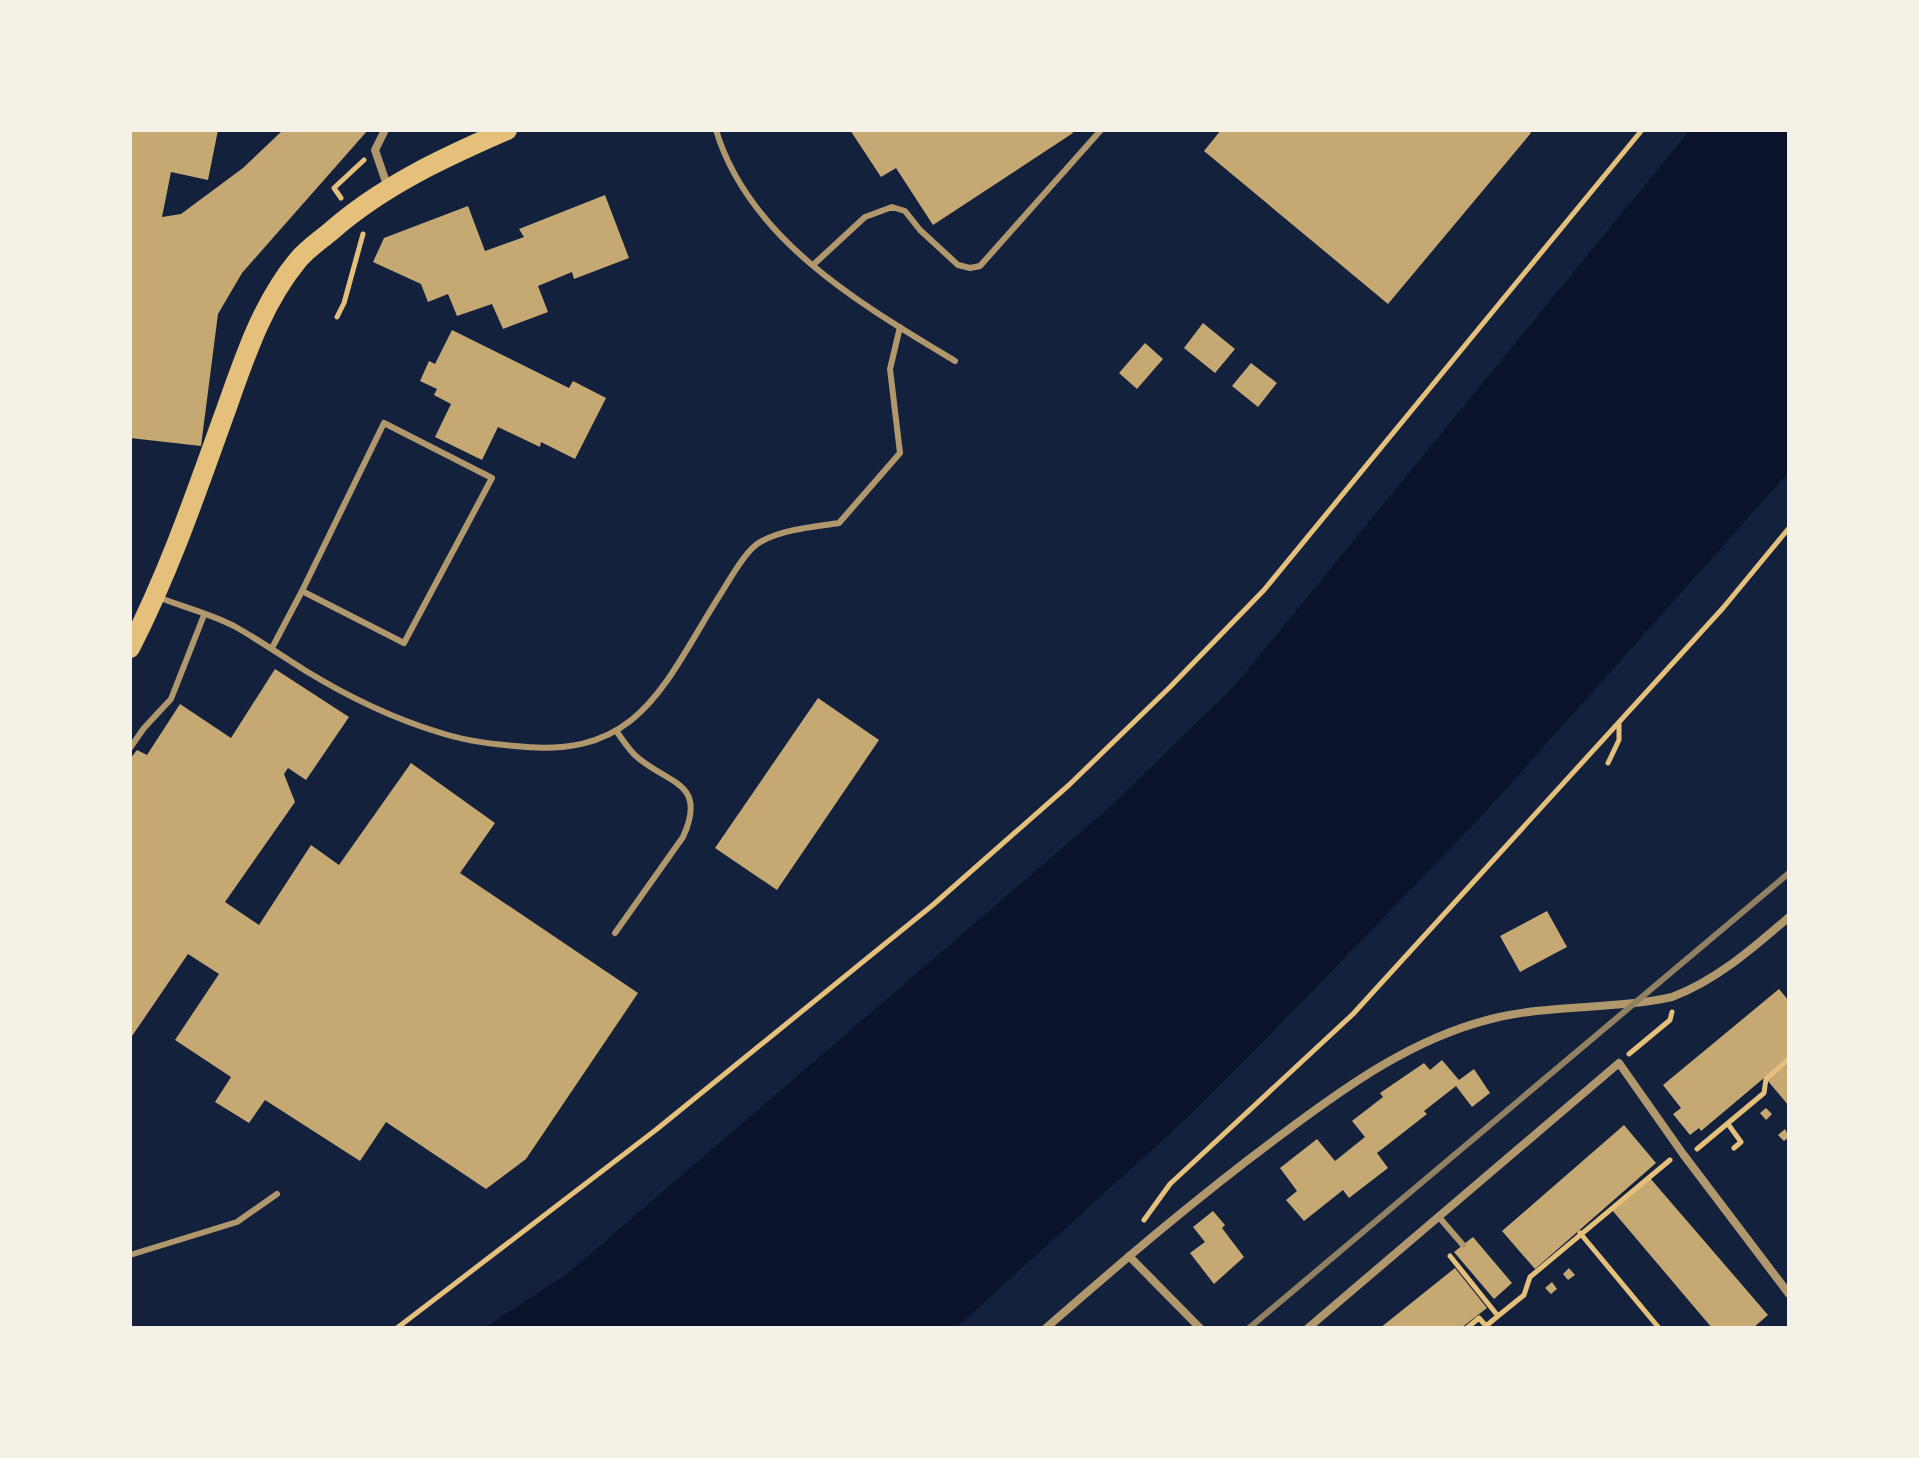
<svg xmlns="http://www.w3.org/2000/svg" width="1919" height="1458" viewBox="0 0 1919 1458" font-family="Cabin,sans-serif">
  <rect width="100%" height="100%" fill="#14213d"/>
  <!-- water -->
  <path fill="#0b132b" d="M1690,130h99v342l-309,346 -217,224 -76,76 -231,210h-472l83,-54 543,-467 126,-123z"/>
  <!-- building -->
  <path fill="#c6a872" d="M130,130h88l-10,50 -37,-8 -9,45 19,-3 62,-46 40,-38h85l-126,143 -24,41 -17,132 -71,-8z
    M850,130h221l2,3 -140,92 -37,-57 -15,9z
    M1221,130h307l3,3 -143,171 -184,-153z
    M605,195l24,63 -55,21 -2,-7 -34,14 10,26 -45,17 -11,-25 -35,12 -9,-22 -20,8 -7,-18 -48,-22 11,-24 84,-32 17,45 39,-14 -5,-8z
    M1203,323l32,26 -20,24 -31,-25z
    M452,330l117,58 4,-7 33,17 -31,61 -34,-17 -1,5 -42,-20 -16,33 -47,-23 16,-33 -17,-9 3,-6 -17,-8 9,-20 6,3z
    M1145,343l18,16 -26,30 -18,-16z
    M1251,363l26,20 -19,24 -26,-21z
    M275,669l74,48 -43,63 -18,-12 -4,6 11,28 -70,100 34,23 52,-80 28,20 72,-102 84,60 -35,50 178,120 -112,166 -40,30 -100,-67 -26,39 -95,-61 -16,23 -34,-21 16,-25 -56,-37 44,-66 -31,-20 -58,85v-280l7,-9 10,5 33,-51 51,34z
    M818,698l61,42 -102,150 -62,-42z
    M1547,911l20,36 -47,25 -20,-36z
    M1779,989l10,12v56l-88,74 -2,-3 -9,7 -17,-21 8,-6 -18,-23z
    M1442,1060l17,20 15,-11 16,24 -18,14 -16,-21 -32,25 3,3 -50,39 11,15 -39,30 -6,-8 -39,31 -18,-21 11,-9 -17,-23 37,-29 18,22 30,-24 -13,-16 31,-24 -3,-4 44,-30 6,7z
    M1789,1062v44l-22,-26z
    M1766,1108l6,6 -6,6 -6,-7z
    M1624,1125l32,38 -121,106 -33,-38z
    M1785,1129l4,8 -5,4 -6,-6z
    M1650,1178l118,137 -15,13h-41l-100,-118z
    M1213,1211l12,14 -3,3 22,29 -30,27 -24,-31 15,-11 -12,-15z
    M1473,1237l39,46 -18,16 -40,-47z
    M1455,1268l32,40 -26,20h-81z
    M1569,1268l6,7 -7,5 -5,-6z
    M1552,1282l5,7 -6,5 -6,-6z"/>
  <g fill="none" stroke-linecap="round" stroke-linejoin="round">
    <!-- path -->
    <path stroke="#e5c07b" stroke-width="5" d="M341,198l-7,-10 30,-28
      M337,317l7,-14 19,-69
      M1608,763l11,-23v-17
      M1629,1054l41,-34 2,-8
      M1728,1124l13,18 -7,6
      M1697,1149l67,-56 2,-14 23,-20
      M1144,1220l26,-36 183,-170 370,-406 66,-80
      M1580,1233l79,95
      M1450,1256l48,60 -12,10 2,2
      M1498,1316l26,-21 6,-18 140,-117
      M397,1328l260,-199 277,-225 135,-119 101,-98 94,-97 378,-460
      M1467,1328l12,-10 7,8"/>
    <!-- service -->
    <path stroke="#b1986c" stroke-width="6" d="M716,130c33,110 146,175 239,231
      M813,265l52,-48 27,-10 13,4 15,19 38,35 12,3 10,-2 121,-136
      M160,598c24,9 51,16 74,28 25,14 48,30 72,45 41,25 86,47 132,61 24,8 52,12 77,14 123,14 147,-58 203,-148 10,-15 28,-50 44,-57 23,-12 51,-14 77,-18l61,-70 -10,-84 10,-42
      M272,648l30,-57 102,52 88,-165 -108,-55 -82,168
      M130,748l14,-20 27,-29 33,-84
      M615,933l68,-96c25,-55 -15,-53 -46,-80 -8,-7 -14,-17 -20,-25
      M1438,1216l25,29
      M130,1255l107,-33 40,-28"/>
    <!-- minor -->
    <path stroke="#b1986c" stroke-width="8" d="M385,130l-10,20 13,38
      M1129,1256l71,72
      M1046,1328c78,-68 156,-135 239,-196 63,-47 129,-94 206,-113 59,-15 122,-9 181,-22 45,-17 81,-49 117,-80
      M1308,1328l311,-265 64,91 106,140"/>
    <!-- primary -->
    <path stroke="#e5c07b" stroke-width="20" d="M130,648c38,-74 65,-152 93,-230 20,-55 37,-112 75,-158 9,-11 21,-19 32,-28 52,-46 113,-74 177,-102"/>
    <!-- rail -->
    <path stroke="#918062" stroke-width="6" d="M1249,1328l540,-455"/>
  </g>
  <!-- border -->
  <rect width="1919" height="1458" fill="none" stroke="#f6f1e7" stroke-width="264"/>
</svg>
